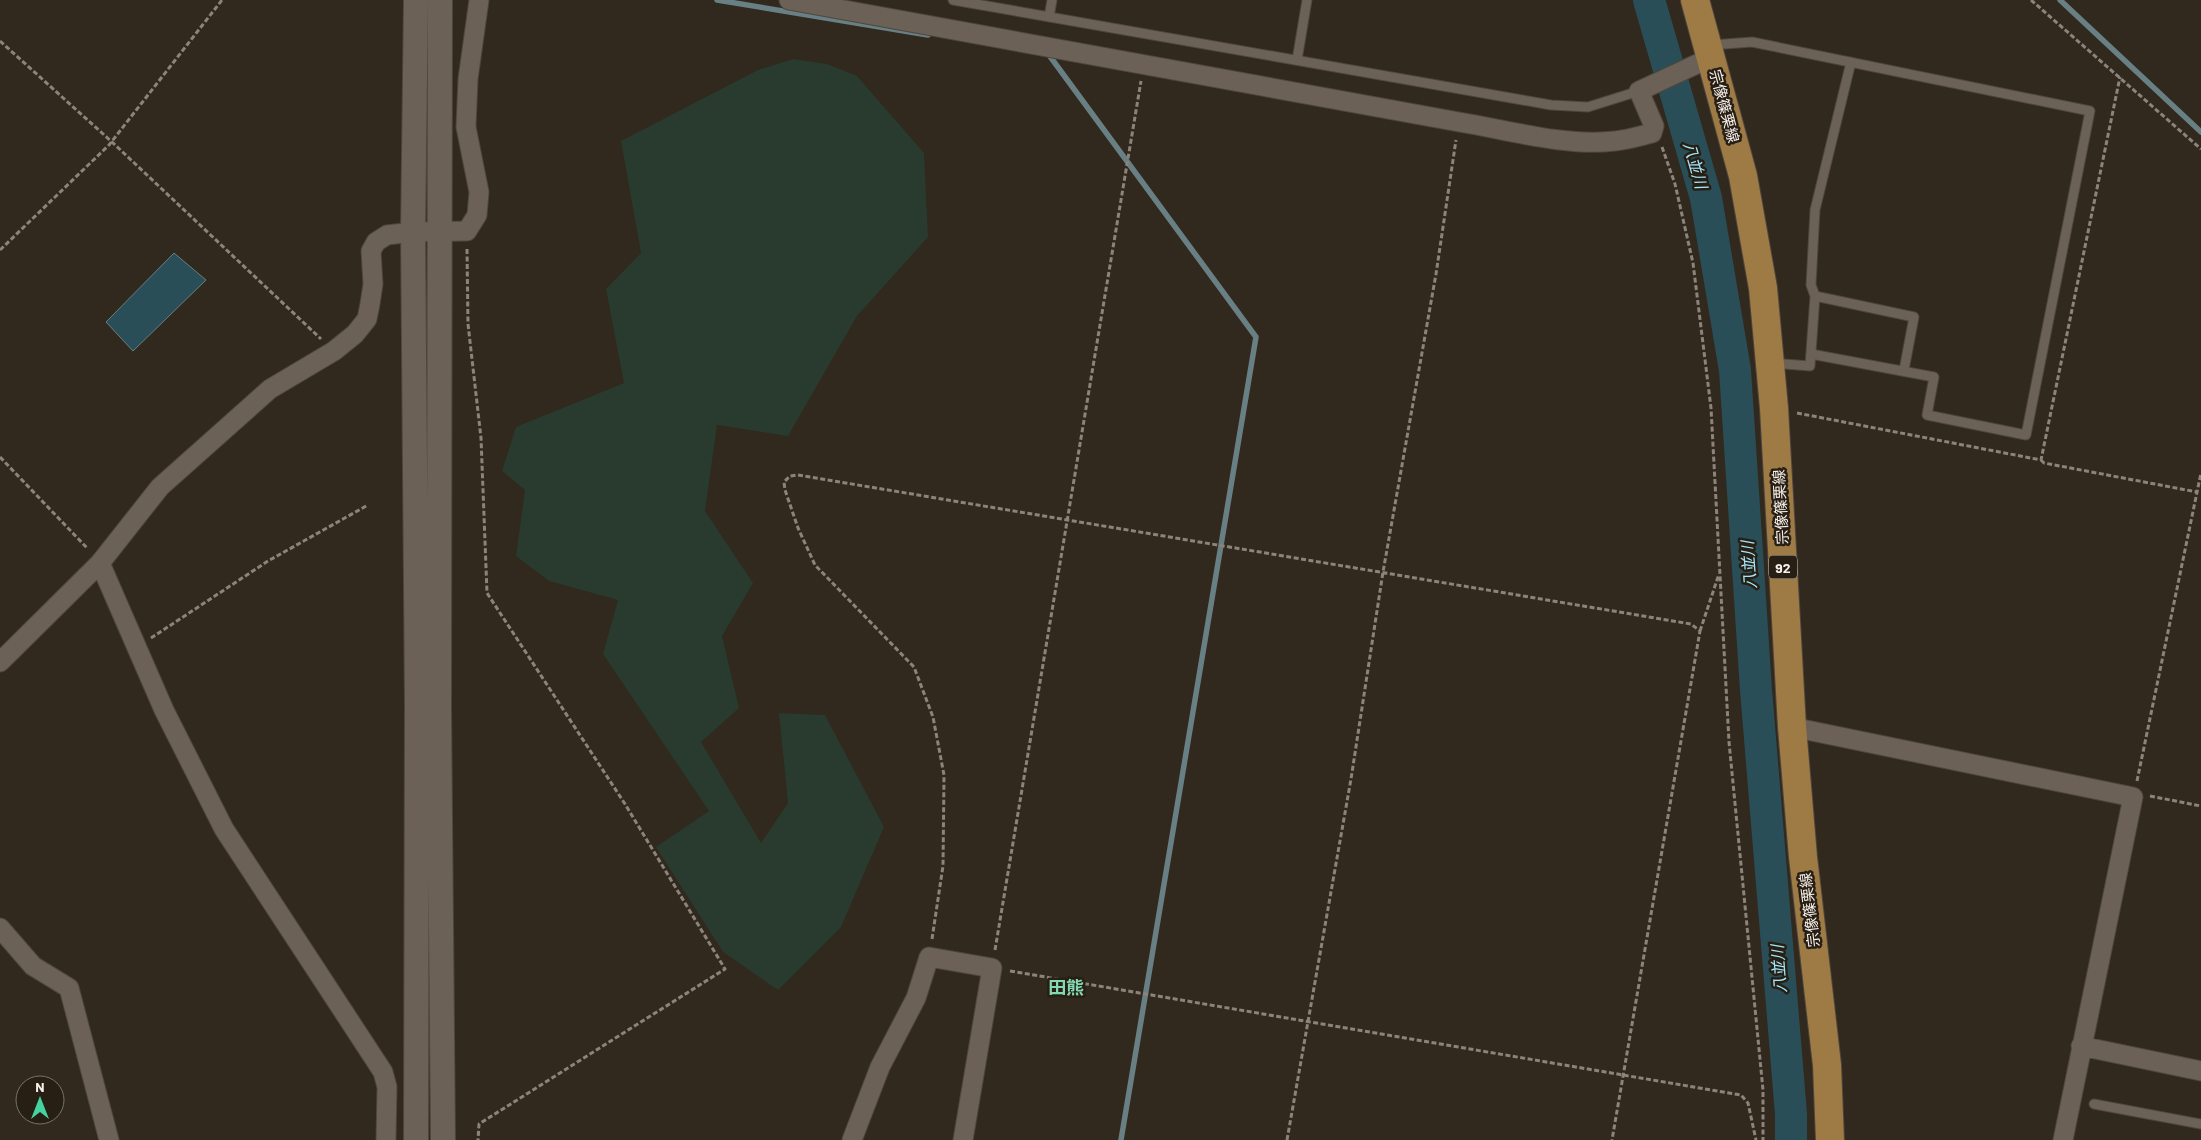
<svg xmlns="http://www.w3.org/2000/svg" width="2201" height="1140" viewBox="0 0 2201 1140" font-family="Barlow,'Noto Sans JP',sans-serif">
  <rect width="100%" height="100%" fill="#31281e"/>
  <!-- green -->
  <path fill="#283b2e" d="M793,59l34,5 30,12 67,77 4,84 -71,79 -69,120 -71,-11 -12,86 48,72 -31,53 17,72 -38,34 60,101 27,-40 -9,-90 46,2 59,112 -43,100 -63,63 -55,-38 -67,-105 53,-36 -106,-157 15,-54 -69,-19 -33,-25 9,-66 -23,-19 14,-44 108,-44 -18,-94 35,-36 -20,-112 137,-71z"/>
  <!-- water -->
  <path fill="#2a4e57" stroke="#687f83" d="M174,253l32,27 -73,71 -27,-29z"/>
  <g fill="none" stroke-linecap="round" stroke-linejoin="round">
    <!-- stream -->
    <path stroke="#687f83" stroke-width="5.5" d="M717,0l211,35
      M2060,0l141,132
      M1046,54l3,1 207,282 -135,803"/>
    <!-- river -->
    <path stroke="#2a4e57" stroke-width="32" d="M1649,0l57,198 29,172 21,320 35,424v26"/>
    <defs>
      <path id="service" d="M953,0l598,105 37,2 51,-16
        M1049,17l3,-17
        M1711,45l41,-3 338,69 -64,324 -99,-20 7,-38 -123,-23
        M1297,60l10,-60
        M1815,296l99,21 -10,53
        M1772,363l38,3 5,-70 -4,-11 4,-75 36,-148
        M2094,1104l107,20"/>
      <path id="minor" d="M789,0l670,122c49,8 107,25 156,19 12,-1 25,-5 37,-8l2,-7 -15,-35 73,-34
        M100,563l64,147 60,119 159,243 4,15 -1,53
        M0,662l100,-99 60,-76 110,-98 64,-38 21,-17 12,-15 3,-15 3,-20 -2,-33 5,-9 11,-7 26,-3 54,-1 10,-16 2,-23 -13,-65 2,-48 11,-79
        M1792,727l341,70 -70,343
        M0,928l33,38 36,22 40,152
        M2081,1046l120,25
        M852,1140l28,-73 36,-69 13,-41 63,11 -29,172"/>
      <path id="tertiary" d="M416,0l-3,232 4,472 -1,436
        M440,0l-1,708 4,432"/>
      <path id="primary" d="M1695,0l48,176 20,112 11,120 18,319 11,130 24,208 3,75"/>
    </defs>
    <!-- service casing -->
    <use href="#service" stroke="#4e463d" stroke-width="11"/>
    <!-- minor casing -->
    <use href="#minor" stroke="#4e463d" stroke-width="21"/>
    <!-- tertiary casing -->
    <use href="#tertiary" stroke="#4e463d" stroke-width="26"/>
    <!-- primary casing -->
    <use href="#primary" stroke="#4e463d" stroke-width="30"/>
    <!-- path -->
    <path stroke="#8c847b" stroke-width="3" stroke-dasharray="5 2.5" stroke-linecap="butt" d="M2031,0l170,149
      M0,41l112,101 209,197
      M1662,147l13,37 18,79 18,145 18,334 34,348v50
      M467,249l1,75 13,114 6,155 138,211 100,165 -246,155 -1,16
      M0,250l109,-105 113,-145
      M1797,413l244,47 79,-383
      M0,457l88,92
      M2041,460l3,3 153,29
      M1700,631l19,-57
      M151,638l117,-77 100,-56
      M2137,781l64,-308
      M2150,796l51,10
      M932,939l11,-73 1,-91 -11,-58 -19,-50 -99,-102 -17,-37 -13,-38 -1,-8 6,-6 8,-1 893,149 9,7 -88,509
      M995,950l146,-869
      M1010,971l731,124 7,8 8,37
      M1287,1140l64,-361 32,-207 53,-298 20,-134"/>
    <!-- service -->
    <use href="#service" stroke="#6c6156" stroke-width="9"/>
    <!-- minor -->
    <use href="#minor" stroke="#6c6156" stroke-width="19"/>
    <!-- tertiary -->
    <use href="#tertiary" stroke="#6c6156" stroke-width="24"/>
    <!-- primary -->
    <use href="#primary" stroke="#9e7a45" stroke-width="28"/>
  </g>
  <g text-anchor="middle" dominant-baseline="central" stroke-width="5" stroke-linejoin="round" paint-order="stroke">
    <!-- shield labels -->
    <rect fill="#271e14" stroke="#b9b1aa" stroke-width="1" x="1769" y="555.5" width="28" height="23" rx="4"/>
    <g font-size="14" font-weight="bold" fill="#f7f0ea">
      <text x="1783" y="567">92</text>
    </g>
    <!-- street labels -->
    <g font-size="15" fill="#f7f0ea" stroke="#271e14">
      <text transform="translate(1725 106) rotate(75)">宗像篠栗線</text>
      <text transform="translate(1780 507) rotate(-93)">宗像篠栗線</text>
      <text transform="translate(1809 910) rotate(-97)">宗像篠栗線</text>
    </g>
    <!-- water labels -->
    <g font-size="16" font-style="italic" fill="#a2e8fb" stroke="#271e14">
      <text transform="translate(1696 165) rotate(74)">八並川</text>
      <text transform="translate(1748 565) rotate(-94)">八並川</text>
      <text transform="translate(1778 969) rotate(-94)">八並川</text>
    </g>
    <!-- quarter labels -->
    <g font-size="18" font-weight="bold" fill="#83d9b3" stroke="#271e14">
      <text x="1066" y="987">田熊</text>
    </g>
  </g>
  <!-- north arrow -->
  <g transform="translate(40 1100)"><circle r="24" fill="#271e14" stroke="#7a726a"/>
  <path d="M0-4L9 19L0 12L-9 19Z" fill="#45d49f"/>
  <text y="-8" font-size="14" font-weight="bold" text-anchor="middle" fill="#f7f0ea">N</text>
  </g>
</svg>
